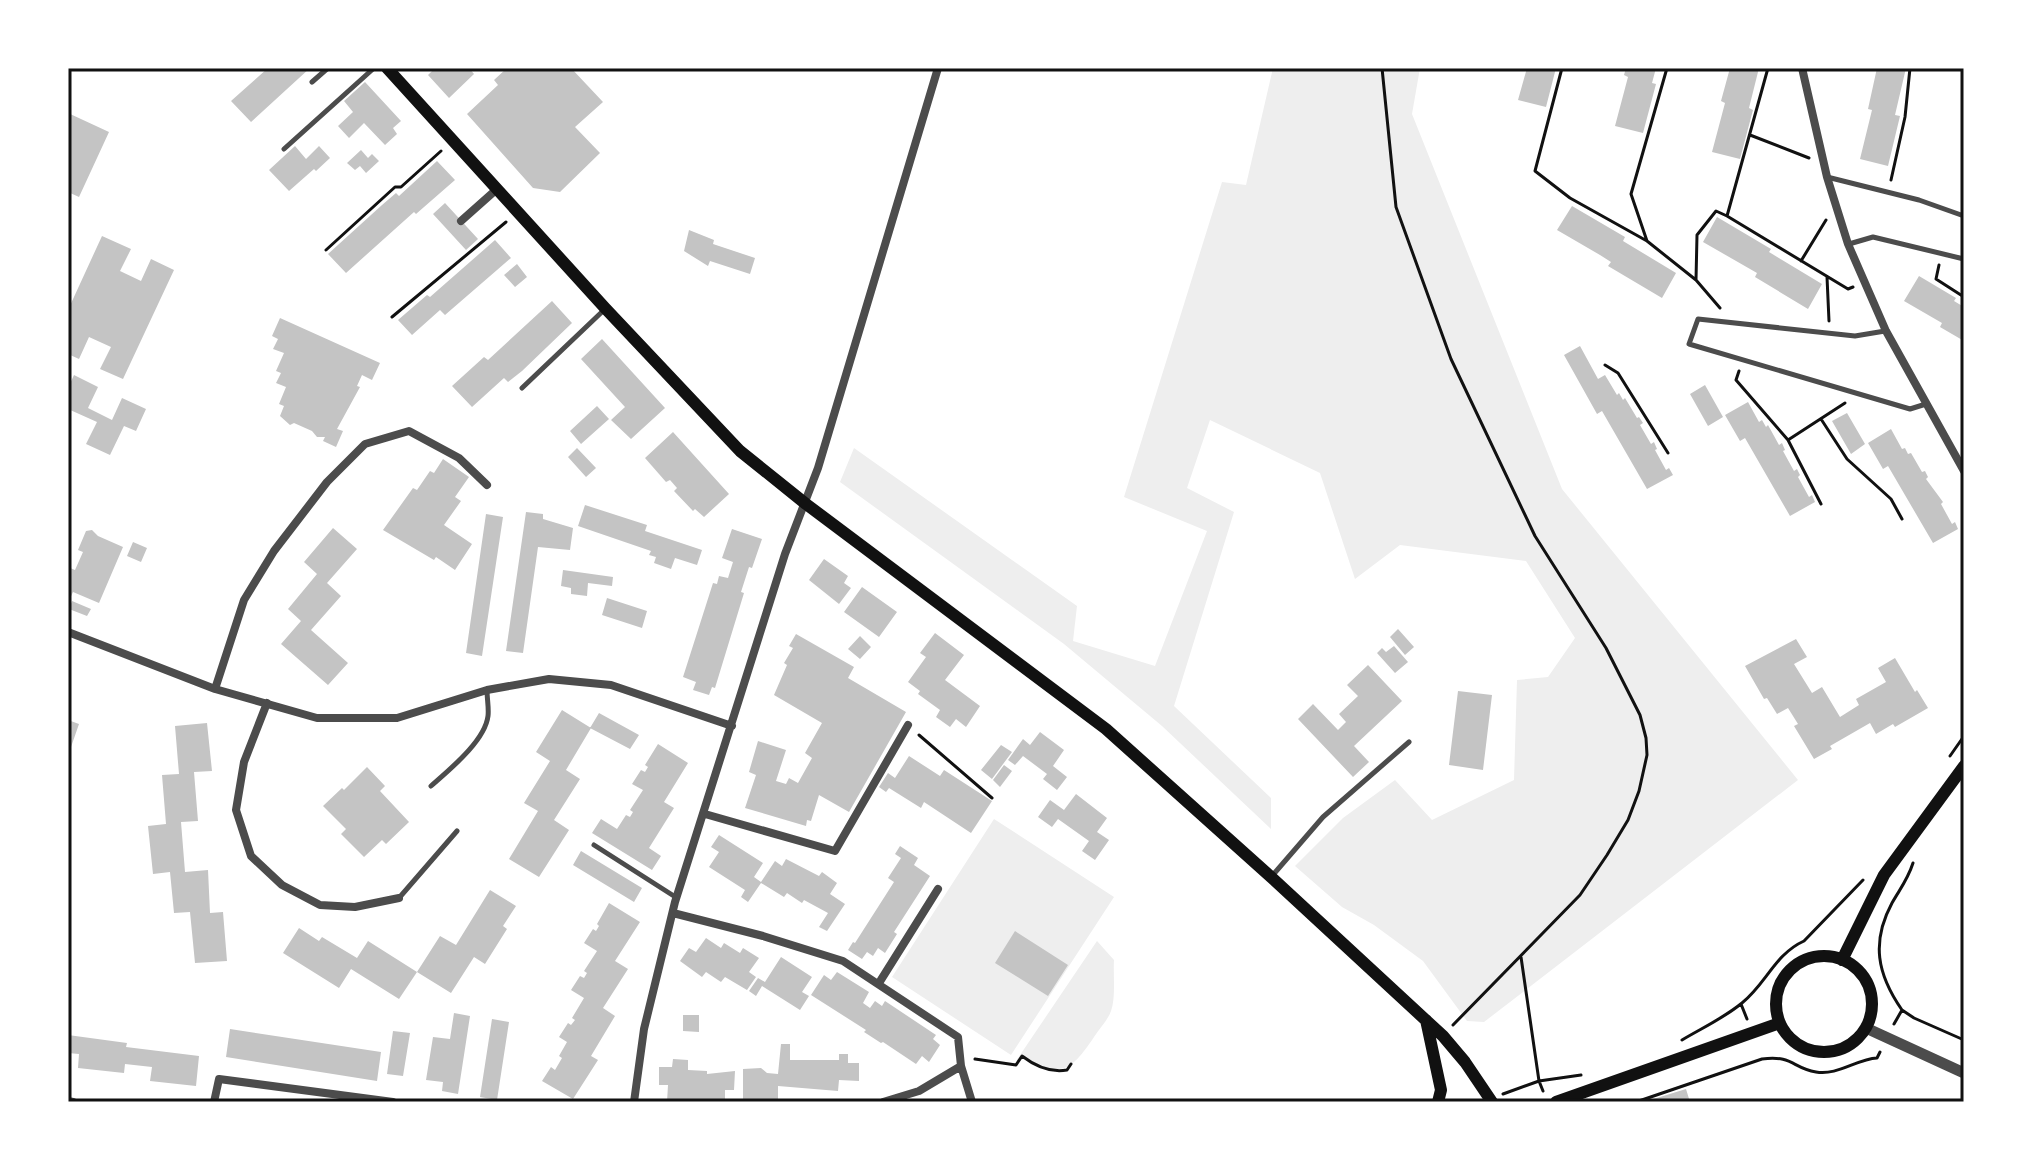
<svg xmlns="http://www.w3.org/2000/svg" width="2032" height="1170" viewBox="0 0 2032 1170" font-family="'Golos Text',sans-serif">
  <rect width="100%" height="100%" fill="#fff"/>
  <!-- green -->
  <path fill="#eee" d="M1273,68h147l-8,46 150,375 236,291 -314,242 -17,-1 -44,-60 -49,-36 -32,-18 -47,-41 48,-48 52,-38 37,40 82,-40 3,-100 31,-3 27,-39 -49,-77 -126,-16 -45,34 -35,-106 -110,-53 -23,68 47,24 -60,194 97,92v31l-109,-103 -98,-82 -224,-162 14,-34 223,158 -4,35 82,25 52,-135 -83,-34 98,-315 24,3z
    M994,819l120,78 -103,158 -119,-78z
    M1097,941l17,19c-1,15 2,37 -3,51 -3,9 -12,18 -17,26 -23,34 -32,41 -70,21l-8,3z"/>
  <!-- building -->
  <path fill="#c4c4c4" d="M268,68h42l-59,54 -20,-21z
    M435,68h34l5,6 -25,24 -21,-23z
    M507,68h64l32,34 -28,25 25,26 -40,39 -27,-4 -66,-74 31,-29 -4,-5z
    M1527,68h29l-10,39 -28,-7z
    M1626,68h30l-4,15 4,1 -13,49 -28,-7 13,-49 -4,-2z
    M1730,68h29l-10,40 4,2 -13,49 -28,-7 13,-49 -4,-2z
    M1877,68h29l-11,47 5,1 -12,50 -28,-7 12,-49 -4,-1z
    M365,82l36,39 -8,7 4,6 -12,11 -21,-22 -15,15 -11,-12 15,-14 -9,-11z
    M68,113l41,19 -30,65 -11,-5z
    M295,146l11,13 13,-13 11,12 -14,13 -2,-2 -25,22 -20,-21z
    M361,150l7,8 4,-4 7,7 -13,12 -6,-7 -5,4 -8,-7z
    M437,161l18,19 -39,34 -2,-2 -68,61 -18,-19 54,-49 14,-12 3,3z
    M445,203l33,36 -12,11 -33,-36z
    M1572,206l53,31 -2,4 53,32 -14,25 -54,-32 3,-4 -11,-7 -43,-25z
    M1717,217l54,32 -2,3 53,32 -14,25 -53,-32 2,-4 -54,-31z
    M689,230l25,10 -1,4 42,14 -5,16 -40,-13 -2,5 -24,-15z
    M102,236l29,13 -11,22 21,10 10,-22 23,11 -51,109 -23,-10 11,-22 -22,-10 -10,22 -11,-5v-44z
    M495,240l16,18 -66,57 -5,-5 -28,25 -14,-15 29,-25 3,2z
    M517,264l10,13 -12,10 -11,-12z
    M1919,276l37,22 -2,3 10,6v34l-24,-14 2,-4 -38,-22z
    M552,301l20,22 -50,48 -14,11 -4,-4 -32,29 -20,-21 32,-29 4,3z
    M280,318l100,45 -8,17 -10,-5 -5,11 3,1 -23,42 6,2 -7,16 -13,-6 2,-4h-8l-5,-6 -18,-8 -4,2 -10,-9 4,-10 -5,-2 7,-17 -10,-4 5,-10 -5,-2 8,-18 -11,-4 5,-10 -6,-3z
    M602,339l63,69 -34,31 -20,-19 14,-13 -44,-48z
    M1580,346l18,33 7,-4 12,20 2,-2 4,7 2,-2 12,20 2,-1 4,6 -3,2 11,19 3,-2 3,7 -2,1 11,20 3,-2 4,7 -26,14 -45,-78 -5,3 -33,-59z
    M74,375l24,12 -10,21 24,12 10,-22 24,11 -10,22 -12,-5 -14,29 -24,-11 11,-22 -29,-13v-21z
    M1705,385l18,32 -15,9 -18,-32z
    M1748,402l11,20 3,-2 4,7 2,-2 11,20 3,-2 3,7 -2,1 11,20 3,-2 3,6 -2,2 11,20 3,-2 3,7 -25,14 -45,-78 -5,3 -15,-26z
    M597,406l12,13 -28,25 -11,-13z
    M1847,413l18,31 -14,10 -19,-33z
    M1891,429l11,20 3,-1 3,6 3,-1 11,19 3,-1 3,6 -2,2 17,23 -2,2 11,20 3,-2 3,7 -25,14 -45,-77 -5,3 -15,-26z
    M673,432l56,62 -25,23 -9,-8 -2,2 -19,-20 3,-3 -7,-8 -4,2 -21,-24z
    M577,448l19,20 -10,9 -18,-20z
    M443,459l26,18 -14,20 6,4 -17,24 28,19 -17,26 -19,-13 -2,3 -51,-30 30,-42 4,2 13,-19 4,2z
    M585,505l62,20 -2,6 57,19 -5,15 -22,-7 -4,11 -17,-6 2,-6 -7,-2 2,-4 -73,-25z
    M526,512l17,2v5l30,9 -3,22 -32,-3 -15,106 -17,-2z
    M486,514l17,3 -21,139 -16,-3z
    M333,528l24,21 -30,34 14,13 -30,34 37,33 -20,22 -47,-41 20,-23 -13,-12 29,-35 -13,-12z
    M732,529l30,10 -10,29 -3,-1 -8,25 3,1 -29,95 -3,-1 -3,8 -16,-5 3,-8 -13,-5 30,-94 4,1 2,-8 9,2 5,-16 -11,-4z
    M92,530l6,6 25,11 -24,56 -26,-11 -5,11v-30l2,-5 5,2 8,-18 -5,-2 8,-19z
    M133,542l14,6 -6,14 -14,-6z
    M824,559l24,17 -4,7 7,5 -12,16 -30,-24z
    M563,570l50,7 -1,9 -24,-3 -1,13 -16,-2v-6l-10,-2z
    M862,587l35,25 -18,25 -35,-25z
    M607,598l40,13 -5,17 -40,-13z
    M72,601l19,8 -4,7 -18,-7z
    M1398,629l16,18 -9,8 -15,-18z
    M935,633l29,22 -19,25 35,26 -14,21 -10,-8 -6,8 -14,-10 4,-7 -22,-16 2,-3 -12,-9 18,-25 -6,-4z
    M796,634l58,33 -6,11 58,34 -57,100 -30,-17 -8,26 -4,-1 -1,6 -61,-18 11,-33 -7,-3 9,-31 28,9 -10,31 10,3 3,-6 9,5 14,-25 -7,-5 17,-30 -48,-28 13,-30 -3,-2 9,-15 -4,-2z
    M860,636l11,11 -11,12 -12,-10z
    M1796,639l11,18 -13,7 18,29 10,-6 18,30 19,-12 -3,-6 30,-17 -8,-14 17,-10 20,34 2,-2 11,18 -33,19 -2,-3 -17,10 -6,-11 -40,23 2,3 -18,10 -20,-33 4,-2 -10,-16 -11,6 -10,-16 -3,1 -19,-33z
    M1394,646l14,16 -13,11 -18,-20 5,-5 4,4z
    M1368,665l34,36 -48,45 15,16 -16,15 -55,-58 15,-15 25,26 8,-8 -7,-8 19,-18 -11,-11z
    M1458,691l34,4 -9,75 -34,-5z
    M562,710l29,18 -25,42 14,9 -26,41 15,10 -30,47 -30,-18 29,-48 -14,-8 26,-42 -14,-9z
    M599,713l40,22 -9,14 -40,-21z
    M68,720l11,4 -8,23 -3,-1z
    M207,723l5,48 -18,1 4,49 -17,1 4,50 23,-2 2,43 13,-1 4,49 -32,2 -5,-51 -16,1 -4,-41 -17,2 -5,-48 18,-2 -4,-49 17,-1 -4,-48z
    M1040,732l24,18 -11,16 14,11 -10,13 -14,-11 4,-5 -24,-18 -8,9 -7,-5 15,-21 7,6z
    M658,744l30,19 -24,39 10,6 -25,40 12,8 -9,14 -60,-37 9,-14 16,10 9,-14 4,2 3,-5 -3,-2 13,-20 -11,-6 9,-14 4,2 3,-5 -3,-2z
    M1001,745l11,7 -20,27 -11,-9z
    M909,756l31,20 4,-6 48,31 -21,32 -47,-31 -3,6 -32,-20 -3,4 -7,-5 9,-14 7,5z
    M1004,765l8,6 -12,16 -7,-7z
    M367,767l18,19 -5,5 29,31 -23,22 -4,-4 -18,17 -23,-23 5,-5 -23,-23 19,-18 2,2z
    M1076,794l31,24 -10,14 12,8 -14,20 -13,-9 7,-10 -31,-22 -6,8 -14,-10 12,-17 14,10z
    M719,835l44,28 -9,14 7,5 14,-21 7,5 4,-7 33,17 3,-4 15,11 -7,11 15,10 -18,27 -8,-4 9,-14 -24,-13 -2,3 -15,-10 -3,4 -23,-14 -13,19 -7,-5 4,-7 -36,-23 10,-15 -8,-5z
    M900,846l18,12 -4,7 16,11 -36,56 3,2 -12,19 -7,-5 -5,8 -6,-4 -5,7 -14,-9 5,-8 2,1 39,-61 -6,-4 13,-20 -6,-4z
    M581,851l61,37 -8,14 -61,-37z
    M490,890l26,16 -13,20 4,3 -22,35 -11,-7 -23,36 -34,-21 23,-36 16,9z
    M609,903l31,19 -25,39 13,8 -25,39 12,8 -24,40 7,4 -25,39 -31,-18 9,-14 4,3 7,-12 -3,-2 8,-14 -8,-5 9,-14 3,2 4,-5 -3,-2 12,-20 -13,-8 9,-14 4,2 3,-5 -3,-2 13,-20 -13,-8 9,-14 3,2 3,-5 -2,-2z
    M299,928l20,13 3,-4 35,21 11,-17 49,31 -18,27 -48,-30 -12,19 -56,-35z
    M1015,931l53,34 -20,31 -53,-33z
    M706,938l15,10 3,-5 16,10 3,-5 16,10 -10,14 7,5 -9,13 -22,-13 -4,5 -15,-10 -4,5 -22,-16 9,-13 7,4z
    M781,957l31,20 -10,15 7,4 -9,14 -38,-24 -6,10 -7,-5 9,-13 7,4z
    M837,972l32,20 -6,11 7,5 5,-7 7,5 3,-5 51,34 -3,4 7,6 -11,17 -7,-6 -6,8 -33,-22 -2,1 -17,-11 2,-2 -55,-35 13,-20 7,5z
    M454,1013l16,3 -12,78 -16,-3 1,-9 -17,-2 7,-43 17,2z
    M683,1015h16v17l-16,-1z
    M492,1019l17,3 -12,78 -17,-3z
    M230,1029l151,23 -4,29 -151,-24z
    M393,1031l17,2 -7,43 -16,-2z
    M68,1035l59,8 -1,4 73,9 -3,30 -46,-5 2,-14 -27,-3 -1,9 -46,-5 1,-14 -11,-1z
    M781,1044h9v16h49v-6h9v9h11v18l-20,-1 -1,11 -60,-5v15l-35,-1v-31l18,-1 6,5 11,1z
    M673,1059l15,1v10l19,1v3l28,-3 -1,19h-9v12h-58l1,-17h-9v-18h13z
    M1686,1089l4,13h-43v-1z"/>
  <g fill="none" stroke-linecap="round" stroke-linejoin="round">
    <!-- path -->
    <path stroke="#111" stroke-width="3" d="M1382,68l14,139 55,152 84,177 71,112 34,67 6,23 1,17 -8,36 -11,29 -21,35 -27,40 -127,130
      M1562,68l-27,103 35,27 77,43
      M1667,68l-36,126 16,47 49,39 24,28
      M1768,68l-41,148 121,73 5,-2
      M1750,135l59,23
      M1891,180l14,-63 5,-49
      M326,250l69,-63h6l40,-36
      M1801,261l25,-41
      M1939,265l-3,14 28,18
      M1827,277l2,44
      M1696,280l1,-45 19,-24 11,5
      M392,317l114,-95
      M1605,365l13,8 50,80
      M1739,371l-3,9 52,60 33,64
      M1821,419l26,40 44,40 11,20
      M1788,440l57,-37
      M919,735l73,63
      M1950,756l14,-20
      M1521,957l18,124 4,10
      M1741,1004l6,15
      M1902,1010l12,8 50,22
      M1894,1024l8,-14c-25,-36 -31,-68 -10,-107 8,-14 16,-24 21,-40
      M1682,1040c20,-12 42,-22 60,-37 24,-19 33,-49 62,-62l59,-61
      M975,1059l41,6 6,-9c13,10 28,17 45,14l4,-6
      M1503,1094l36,-13 42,-6
      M1636,1102l126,-43c31,-4 30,9 54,13 21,4 41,-13 61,-14l3,-6"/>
    <!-- service -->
    <path stroke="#4c4c4c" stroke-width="5" d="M312,82l16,-14
      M284,149l90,-81
      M1827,177l92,23 45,16
      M1849,244l24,-7 91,22
      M1885,331l-30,5 -157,-17 -9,25 221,65 16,-5
      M522,388l83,-79
      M431,786c18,-16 54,-45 57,-70 1,-8 -1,-17 -1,-26
      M594,845l83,53
      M1272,876l51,-59 86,-75
      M399,898l58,-67"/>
    <!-- minor -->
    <path stroke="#4c4c4c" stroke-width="8" d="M1802,68l25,109 21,67 38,87 78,140
      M461,221l36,-32
      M68,632l147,57 102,29h80l90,-28 62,-11 62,6 121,41
      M215,689l29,-89 30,-49 53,-69 38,-38 44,-13 50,27 28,27
      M267,703l-23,59 -8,48 15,46 31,29 38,20 35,2 44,-9
      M705,814l130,37 73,-126
      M673,913l90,23 80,25 115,76 3,29 11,36
      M879,983l59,-94
      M68,1101l5,1
      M214,1102l5,-23 174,23
      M634,1102l10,-73 31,-127 110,-348 33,-86 120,-400
      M883,1102l36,-11 42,-25"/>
    <!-- tertiary -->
    <path stroke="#4c4c4c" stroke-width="11" d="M1866,1028l98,45"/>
    <!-- secondary -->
    <path stroke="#111" stroke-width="12" d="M387,68l218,240 135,143 66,53 300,225 165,148 172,159 22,26 27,40
      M1776 1004a48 48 0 1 1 96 0a48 48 0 1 1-96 0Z
      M1842,960l42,-85 80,-109
      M1426,1020l15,70 -3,12
      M1556,1102l224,-79"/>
  </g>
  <!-- border -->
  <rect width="2032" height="1170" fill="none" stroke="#ffffff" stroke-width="140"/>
  <rect x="70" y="70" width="1892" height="1030" fill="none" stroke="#111" stroke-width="3"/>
</svg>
